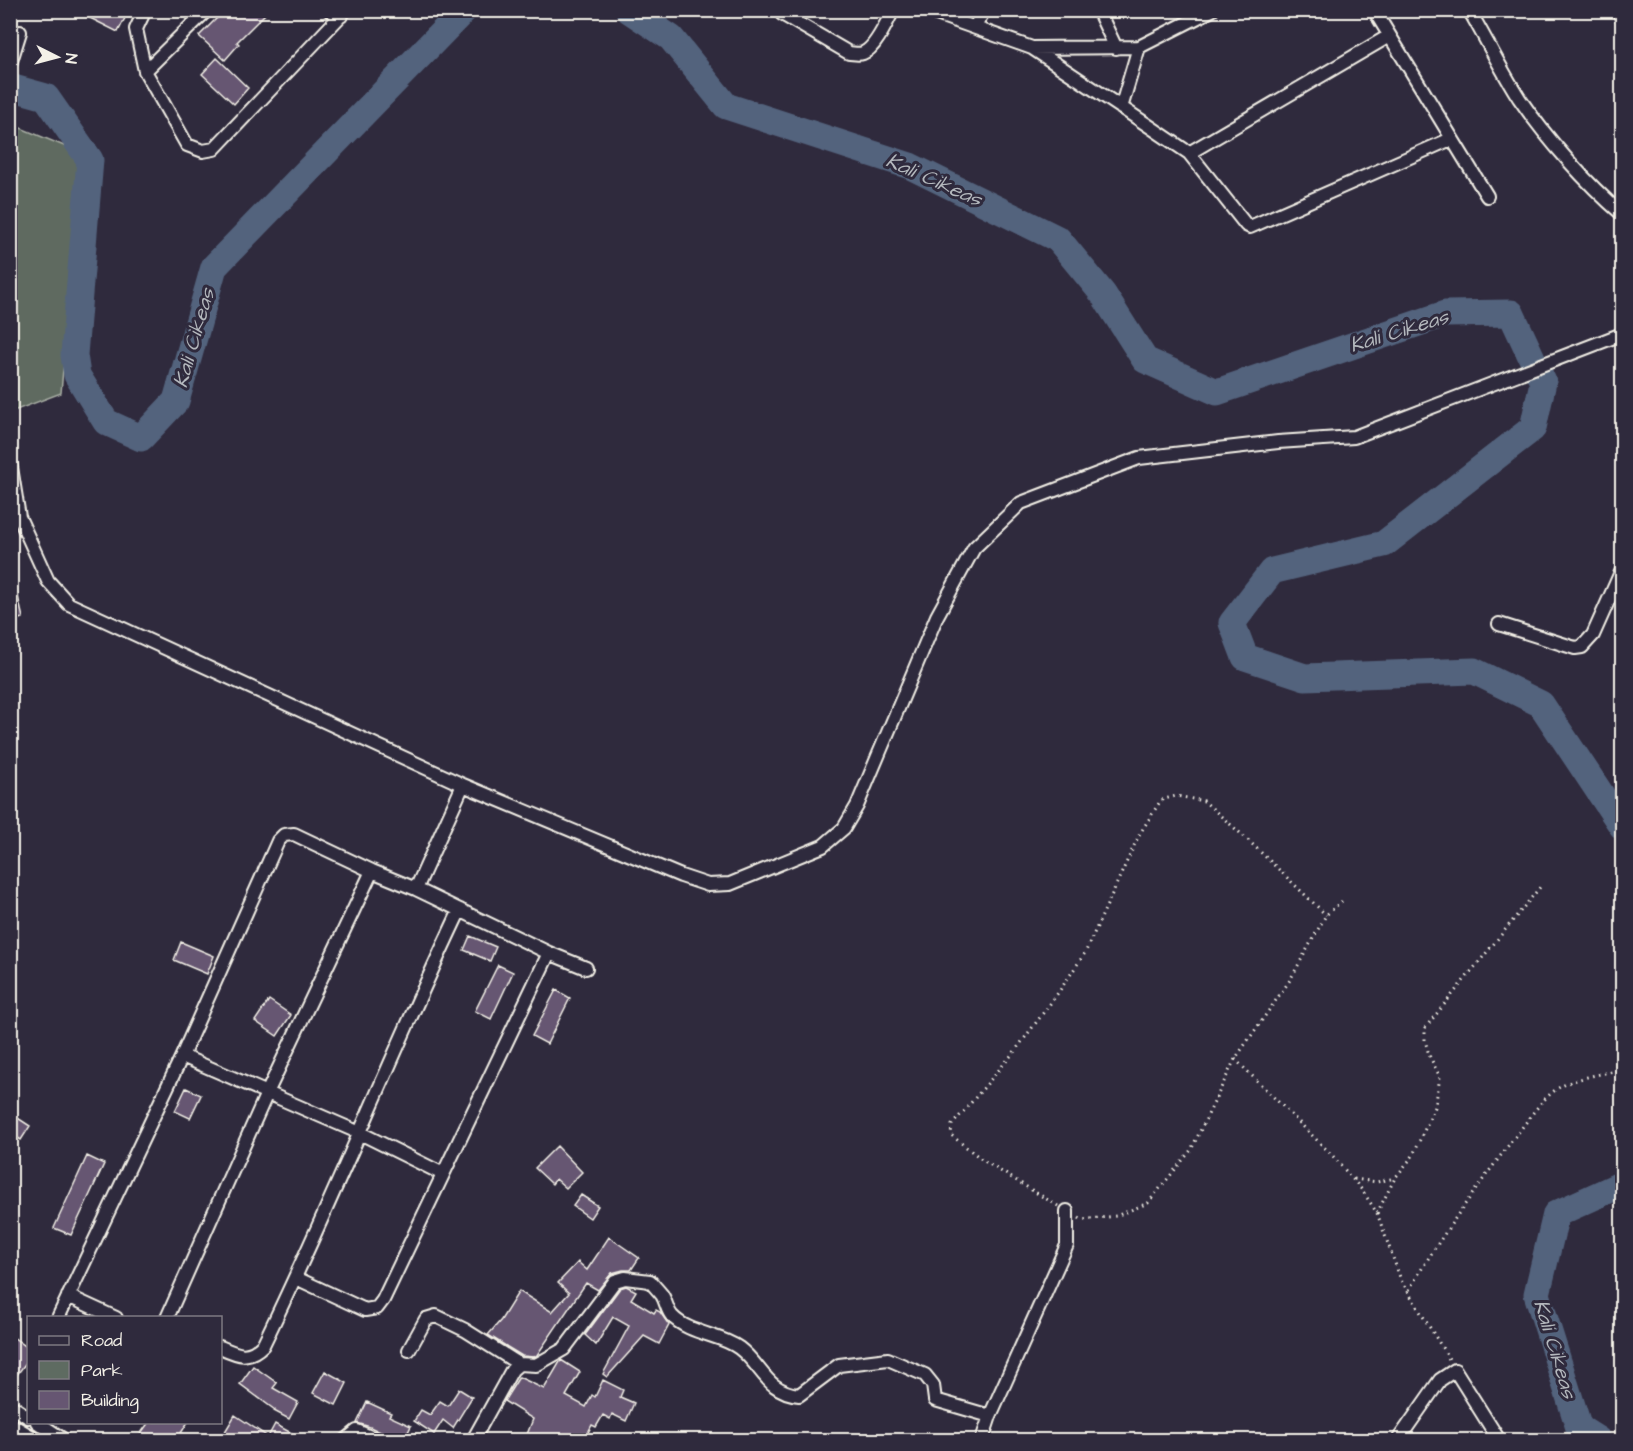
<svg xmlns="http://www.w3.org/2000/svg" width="1633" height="1451" viewBox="0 0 1633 1451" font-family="'Architects Daughter',sans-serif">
  <rect width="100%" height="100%" fill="#2f2a3d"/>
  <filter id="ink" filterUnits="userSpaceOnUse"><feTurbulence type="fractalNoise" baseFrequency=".0167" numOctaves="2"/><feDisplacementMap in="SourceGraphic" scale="12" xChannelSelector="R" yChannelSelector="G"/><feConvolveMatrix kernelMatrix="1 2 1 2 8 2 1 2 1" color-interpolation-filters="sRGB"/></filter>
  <g filter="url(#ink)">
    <!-- green -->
    <path fill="#5e6b61" stroke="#a9aea4" stroke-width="1.5" d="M11,124l70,29 -20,240 -50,19z"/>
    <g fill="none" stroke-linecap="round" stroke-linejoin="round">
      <!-- river -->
      <path stroke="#53637d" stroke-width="27" d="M629,10l42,28 55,68 184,60 148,73 45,55 42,66 72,32 228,-78 66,-1 32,69 -10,46 -149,116 -112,27 -40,52 13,34 60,20 169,-6 67,33 81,122
        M10,87l36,10 44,63 -16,195 3,20 29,47 35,16 35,-37 38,-134 250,-257
        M1598,1440l-19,-12 -42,-134 19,-80 66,-30"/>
    </g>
    <!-- building -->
    <path fill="#665672" stroke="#f4f1e8" stroke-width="1.5" d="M74,10h55l-11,22z
      M225,10h44l-32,32 2,2 -14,16 -26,-24z
      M217,58l31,30 -14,16 -32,-30z
      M10,584h5l8,34 -13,3z
      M470,936l26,11 -6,14 -26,-11z
      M181,942l33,14 -7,18 -33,-14z
      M498,965l15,7 -22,47 -16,-8z
      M556,990l14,8 -23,46 -15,-8z
      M269,1000l22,15 -14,21 -22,-15z
      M186,1088l15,7 -11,23 -15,-7z
      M10,1113l20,13 -9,14 -11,-7z
      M557,1146l25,26 -16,16 -10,-9 -4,5 -17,-16z
      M87,1156l17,8 -33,71 -17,-7z
      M581,1195l17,11 -8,12 -17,-12z
      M609,1237l30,21 -8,12h-8l-11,3 -14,17 -12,-7 -49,72 -3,2 -12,-1 -34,-21 13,-15 18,-29 33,21 17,-19 -11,-10 20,-21 9,8z
      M626,1286l10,5 -5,8 23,14 2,-3 4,2 9,13 -10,19 -15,-8 -37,41 -4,-3 26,-48 -16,-9 -17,28 -11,-10 35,-47z
      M10,1335l18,13v12l-18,24z
      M561,1360l19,12 -14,24 20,11 6,-12 3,2 8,-17 20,10 -3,7 14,6 -8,18 -14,-7 -2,5 -7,-4 -7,12 -4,-2 -8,15h-49l-9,-3 7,-18 -29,-18 15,-24 25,12z
      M253,1366l24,17 -4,5 25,14 -9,17 -15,-8 1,-1 -35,-26z
      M325,1371l22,12 -11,22 -23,-12z
      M459,1389l13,8 -19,31 -10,-8 -9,14 -20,-13 7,-11 9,5 10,-14 8,5z
      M367,1402l24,11 -2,3 22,10 -7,14h-7l-27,-13 -13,-4z
      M235,1415l33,22 7,-13 29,16h-72l-9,-5z
      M149,1422h39l-7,11 9,7h-54z"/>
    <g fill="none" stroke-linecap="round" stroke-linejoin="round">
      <defs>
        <path id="street" d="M145,10l-9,19 9,42 42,74 16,6 11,-2 132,-139
          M329,10l12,6
          M779,10l3,4 67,39c4,0 9,2 14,0 12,-4 24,-31 30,-43
          M925,10l107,38 120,80 37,25 57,72 4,2 201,-88
          M1098,10l18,38
          M1374,10l113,186
          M1469,10c17,29 32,60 50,88 27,40 67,85 103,116
          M1618,10l4,8
          M975,27l9,-17
          M1032,48l107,-1 73,-37
          M10,64l10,-32
          M145,71l62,-61
          M1121,108l18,-61
          M1189,153l200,-117
          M10,461l9,56 29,64 21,23 394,181 218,91 27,9 22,-1 93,-38 21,-18 13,-22 80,-190 37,-68 47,-45 118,-45 139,-16 76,-5 268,-103
          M1499,624l76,24 7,-1 11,-12 29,-65
          M416,889l47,-104
          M182,1056l178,77 83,41
          M296,1278l69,32 12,-2 6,-8 166,-347
          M68,1296l48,22
          M58,1318l124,-262 96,-215 6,-6 10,-1 78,37 44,18 133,64 37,15
          M167,1318l100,-225 105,-222
          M220,1347c18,8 28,13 43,-2 70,-143 128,-291 197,-435
          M409,1350l17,-31 10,-3 29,14 54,34
          M10,1405l18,12
          M37,1422l27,18
          M10,1424l27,16
          M346,1440l11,-9 20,9
          M473,1440l39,-70 7,-6 17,1 28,-16 51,-68 10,-3 25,3c4,5 8,9 12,14 4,6 5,16 10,21 17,18 48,18 67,32 23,17 27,44 60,47l40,-30 49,-6 37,16 8,10 2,15 55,16
          M982,1440l8,-24 77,-171v-34
          M1398,1440l42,-60 15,-10 44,70"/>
      </defs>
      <!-- street casing -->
      <use href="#street" stroke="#f4f1e8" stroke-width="16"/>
      <!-- path -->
      <path stroke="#f4f1e8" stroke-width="3" stroke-dasharray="1.5 4.5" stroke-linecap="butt" d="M1235,1059l97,96 30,35 15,23 24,67 48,79
        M1354,1179l23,3 18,-4
        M1058,1206l-74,-45 -33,-26 1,-10 63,-74 43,-58 27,-40 54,-118 22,-35 15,-4 28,5 45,40 77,74
        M1377,1213l18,-35 17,-21 23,-50 5,-30 -11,-22 -4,-15v-12l116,-142
        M1079,1218l3,2 34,-4 32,-13 43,-53 44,-91 55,-79 36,-65 16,-14
        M1409,1290c31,-53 68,-103 105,-152 14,-17 27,-40 46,-51 18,-10 43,-13 62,-18"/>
      <!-- street -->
      <use href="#street" stroke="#2f2a3d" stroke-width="12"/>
    </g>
  </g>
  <g text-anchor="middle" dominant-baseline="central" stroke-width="6" stroke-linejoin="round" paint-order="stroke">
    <!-- water labels -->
    <g font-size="21" font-style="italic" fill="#b4b8bd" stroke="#2f2a3d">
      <text transform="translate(934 180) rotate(24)">Kali Cikeas</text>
      <text transform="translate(1399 331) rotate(-17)">Kali Cikeas</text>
      <text transform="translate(194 338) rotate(-74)">Kali Cikeas</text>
      <text transform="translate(1555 1349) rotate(73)">Kali Cikeas</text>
    </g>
  </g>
  <!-- margin -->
  <rect width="1633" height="1451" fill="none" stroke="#2f2a3d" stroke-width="36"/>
  <rect x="18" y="18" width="1597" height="1415" fill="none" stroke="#f4f1e8" stroke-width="2" filter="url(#ink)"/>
  <!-- legend -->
  <rect x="27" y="1316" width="195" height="108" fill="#2f2a3d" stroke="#7e7a81" stroke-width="1.5"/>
  <rect x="39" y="1336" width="30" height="9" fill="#2f2a3d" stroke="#7e7a81" stroke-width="1.5"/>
  <text x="81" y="1346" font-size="18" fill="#f4f1e8">Road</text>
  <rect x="39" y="1361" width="30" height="18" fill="#5e6b61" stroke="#7e7a81" stroke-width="1.5"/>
  <text x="81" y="1376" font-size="18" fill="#f4f1e8">Park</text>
  <rect x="39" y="1391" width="30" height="18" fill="#665672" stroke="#7e7a81" stroke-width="1.5"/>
  <text x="81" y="1406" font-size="18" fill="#f4f1e8">Building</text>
  <!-- north arrow -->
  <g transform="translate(57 57) rotate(96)" stroke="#2f2a3d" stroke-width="4.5" paint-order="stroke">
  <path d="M0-4.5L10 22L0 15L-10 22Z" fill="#f4f1e8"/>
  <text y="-9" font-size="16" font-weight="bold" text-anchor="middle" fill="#f4f1e8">N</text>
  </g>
</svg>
